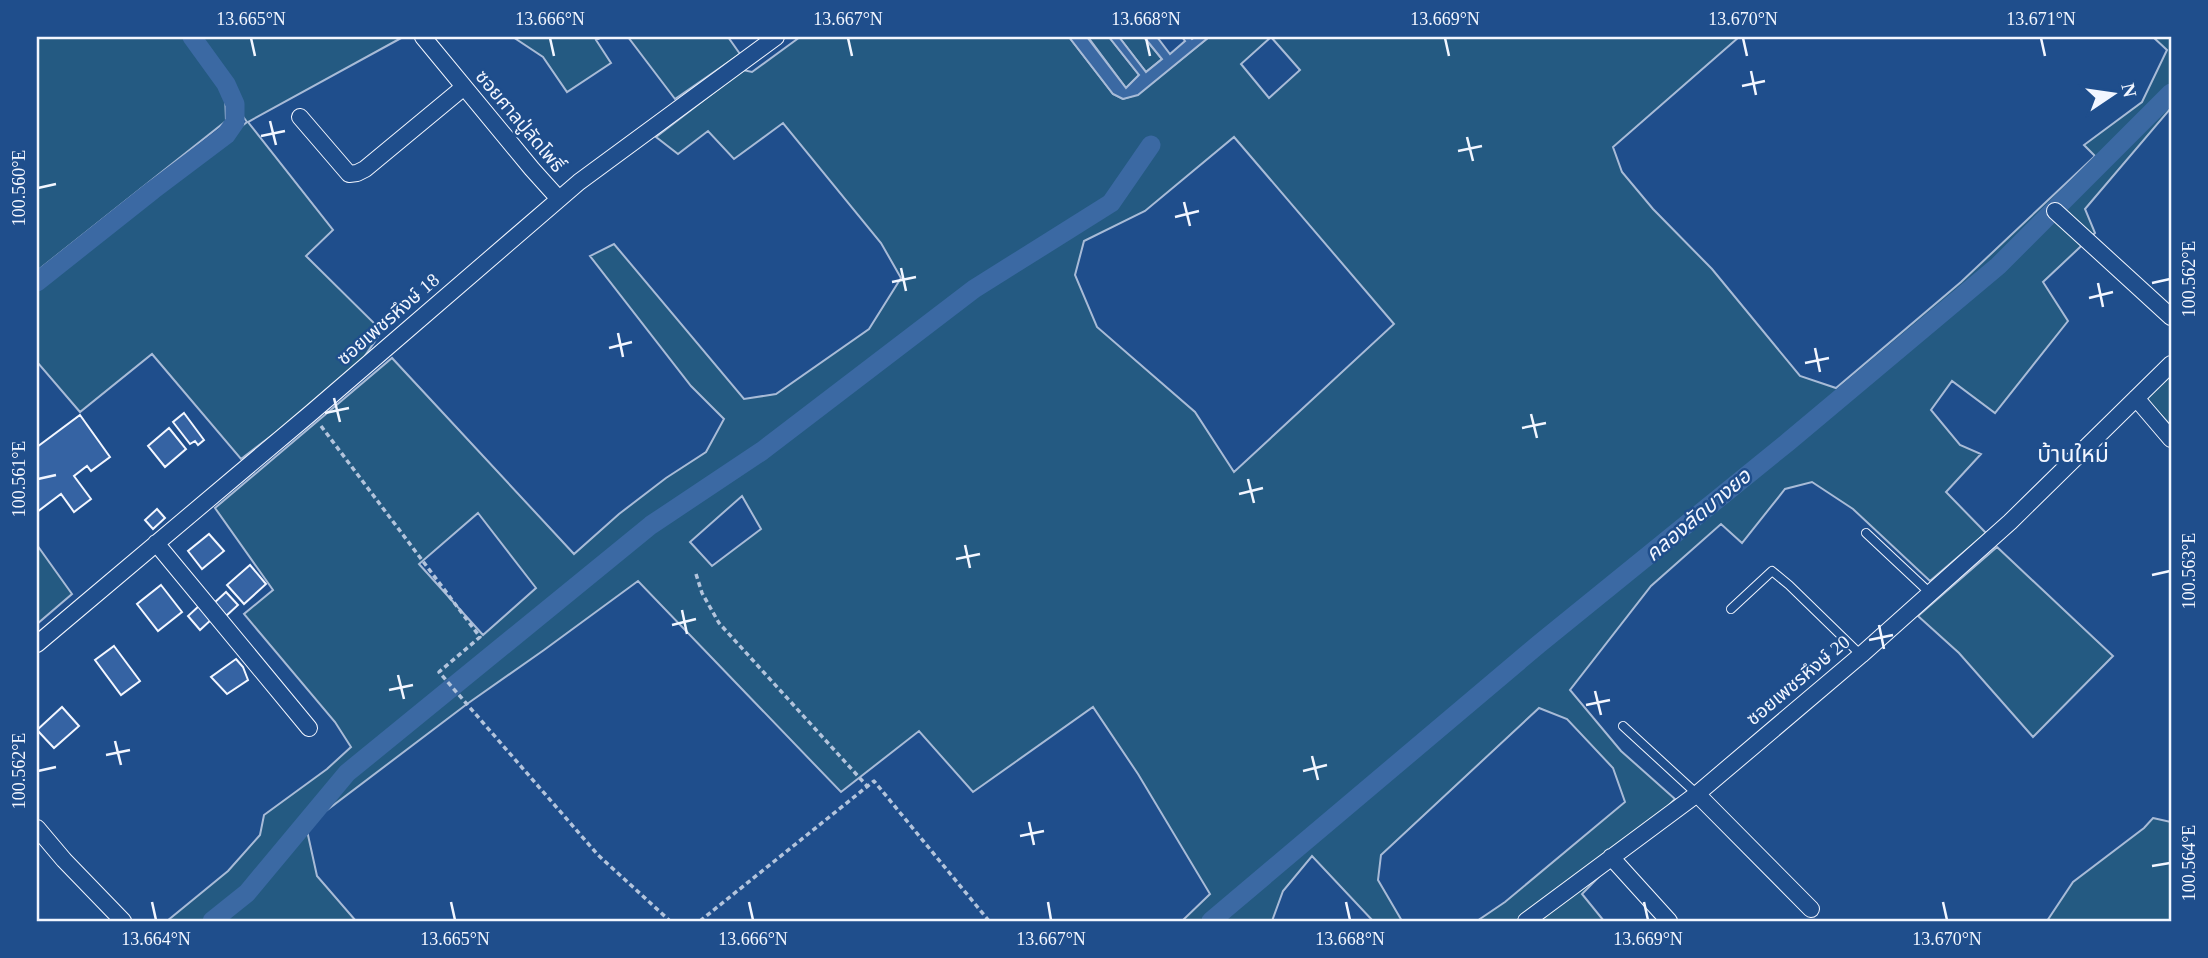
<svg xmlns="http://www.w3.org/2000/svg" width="2208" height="958" viewBox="0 0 2208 958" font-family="'Times New Roman','Noto Sans Thai',serif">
  <rect width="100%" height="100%" fill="#1f4e8c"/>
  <!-- green -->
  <path fill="#245a82" stroke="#a8bbd7" stroke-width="2" fill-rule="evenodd" d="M37,37h366l-155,85 85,108 -27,26 76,75 -20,29 -54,48 -67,51 -89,-105 -72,58 -43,-50v-76l210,-164 -22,-30 1,29 -189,150z
    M513,37h89l-6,3 15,23 -44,29 -24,-35z
    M628,37h100l12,17 -65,45z
    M800,37h269l44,57 10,5 15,-5 71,-57h62l-30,27 28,34 31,-28 -29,-33h468l-126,110 9,25 31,37 59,60 88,107 36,12 125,-106 134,-126 -11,-11 58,-43 25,-52 -14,-13h18v71l-86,101 10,24 -52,49 25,39 -73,92 -43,-32 -21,29 29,35 21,9 -35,38 40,41 -56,48 -77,-72 -41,-27 -27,7 -43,54 -21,-19 -70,62 -81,104 51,61 54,48 -93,95 22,27h-127l28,-19 120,-100 -12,-34 -46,-49 -28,-11 -158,147 -3,25 24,41h-29l-61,-65 -29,35 -11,30h-90l28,-27 -72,-120 -45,-67 -120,85 -54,-61 -78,61 -203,-211 -94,69 -77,54 -161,122 11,50 39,45h-189l61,-50 32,-36 4,-20 63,-46 24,-22 -16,-25 -91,-108 29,-24 -58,-82 177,-150 182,196 45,-40 47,-36 40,-26 18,-33 -33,-33 -101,-130 24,-12 130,155 32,-5 93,-65 32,-51 -20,-35 -98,-120 -49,36 -26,-28 -30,23 -22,-17 87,-67 9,2zM1234,137l160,187 -160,148 -39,-60 -98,-85 -22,-52 9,-34 61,-30zM742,496l19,33 -49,37 -22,-24zM478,513l58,75 -53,47 -64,-71z
    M1088,37h21l30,38 -13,13z
    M1119,37h25l18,22 -16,13z
    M2171,373v51l-1,1 -24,-26z
    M37,545l35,49 -35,30z
    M1997,547l116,109 -80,81 -74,-84 -41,-37z
    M2153,818l18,4v99h-124l26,-39 71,-54z"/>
  <!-- water -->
  <path fill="#3b69a3" stroke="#a8bbd7" stroke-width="2" d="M1069,37h18l39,51 13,-13 -30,-38h10l27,35 16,-13 -18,-22h13l13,17 15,-13 -3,-4h8l2,2 3,-2h14l-71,58 -15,4 -10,-5z"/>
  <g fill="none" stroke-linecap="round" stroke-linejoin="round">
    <!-- canal -->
    <path stroke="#3b69a3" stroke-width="19" d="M37,282l116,-92 73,-55 9,-13v-18l-9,-20 -34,-47
      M212,921l35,-28 100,-120 304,-248 111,-74 212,-162 137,-86 40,-58
      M1211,921l328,-277 249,-202 210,-176 173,-173"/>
  </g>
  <!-- building -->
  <path fill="#3563a3" stroke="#f2f6ff" stroke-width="2" d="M184,413l20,27 -6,5 -3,-4 -5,3 -17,-22z
    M80,415l30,42 -19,14 -4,-5 -13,10 17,23 -17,13 -13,-18 -24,18v-65z
    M169,428l17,21 -21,18 -17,-21z
    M157,509l8,9 -12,11 -8,-9z
    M209,534l15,17 -22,18 -14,-18z
    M250,565l16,19 -22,20 -17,-19z
    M161,585l21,27 -24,19 -21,-27z
    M226,592l12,13 -12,11 -12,-13z
    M200,605l12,14 -12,11 -12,-14z
    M114,646l26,35 -19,14 -26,-35z
    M236,659l7,8 5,13 -21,14 -16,-17z
    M62,707l17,19 -25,22 -17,-18z"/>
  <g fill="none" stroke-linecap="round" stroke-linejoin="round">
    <defs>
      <path id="service" d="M1866,533l64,60
        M1731,609l41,-38 17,14 72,70
        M1623,726l74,68"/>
      <path id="minor" d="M423,37l109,132 27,30
        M300,117l49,57 8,-1 8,-4 99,-82
        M2055,211l116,106
        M2136,398l35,41
        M156,543l153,185
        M37,644l274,-231 268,-231 197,-145
        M1697,794l114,115
        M37,828l27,32 59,61
        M1611,857l58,64
        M1526,921l171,-127 164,-139 149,-133 161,-158"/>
    </defs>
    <!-- service casing -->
    <use href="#service" stroke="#f2f6ff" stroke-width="10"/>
    <!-- minor casing -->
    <use href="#minor" stroke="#f2f6ff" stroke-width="18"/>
    <!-- path -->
    <path stroke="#b3c4dc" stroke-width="3.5" stroke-dasharray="5 3.5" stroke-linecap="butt" d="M321,426l159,211 -41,35 159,183 72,66
      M696,574l6,19 17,30 148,163
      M700,921l174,-140 115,140"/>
    <!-- service -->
    <use href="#service" stroke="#1f4e8c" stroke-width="8"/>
    <!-- minor -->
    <use href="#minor" stroke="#1f4e8c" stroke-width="16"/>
  </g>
  <!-- ticks -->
  <path fill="none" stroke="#f2f6ff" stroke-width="2.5" d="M251,38l4,18M550,38l4,18M848,38l4,18M1146,38l4,18M1445,38l4,18M1743,38l4,18M2041,38l4,18M1751,71l5,24M1742,86l23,-5M270,121l6,24M261,136l24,-5M1467,137l6,24M1458,151l24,-5M38,188l18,-4M1184,202l6,24M1175,217l24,-6M901,268l5,23M892,282l24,-5M2098,283l5,24M2152,283l18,-4M2089,298l24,-6M618,333l5,24M609,348l23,-6M1815,348l5,24M1805,363l24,-5M334,398l6,24M325,413l24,-5M1531,414l6,24M1522,428l24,-5M38,479l18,-4M1248,479l6,24M1239,494l24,-6M965,545l5,23M956,559l24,-5M2152,575l18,-4M682,610l5,24M672,625l24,-6M1879,625l5,24M1869,640l24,-5M398,675l6,24M389,690l24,-5M1595,691l6,24M1586,705l24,-5M115,741l6,24M106,755l24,-5M1312,756l6,24M38,771l18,-4M1303,771l24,-6M1029,822l5,23M1020,836l24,-5M2152,866l18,-3M152,902l4,18M451,902l4,18M749,902l4,18M1048,902l3,18M1346,902l4,18M1644,902l4,18M1943,902l4,18"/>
  <g text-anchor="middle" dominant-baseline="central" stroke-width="5" stroke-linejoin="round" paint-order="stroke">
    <!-- street labels -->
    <g font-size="19" fill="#f2f6ff" stroke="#1f4e8c">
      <text transform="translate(520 121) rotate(50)">ซอยศาลปู่ลัดโพธิ์</text>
      <text transform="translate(388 319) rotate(-41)">ซอยเพชรหึงษ์ 18</text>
      <text transform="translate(1798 680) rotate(-40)">ซอยเพชรหึงษ์ 20</text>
    </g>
    <!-- water labels -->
    <g font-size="21" font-style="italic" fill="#f2f6ff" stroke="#1f4e8c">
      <text transform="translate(1698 515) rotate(-40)">คลองลัดบางยอ</text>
    </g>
    <!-- quarter labels -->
    <g font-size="23" fill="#f2f6ff" stroke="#1f4e8c">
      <text x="2073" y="454">บ้านใหม่</text>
    </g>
  </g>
  <!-- border -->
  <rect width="2208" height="958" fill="none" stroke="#1f4e8c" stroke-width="77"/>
  <!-- north arrow -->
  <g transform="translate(2113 94) rotate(77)" stroke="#1f4e8c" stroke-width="5" paint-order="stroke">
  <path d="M0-5L12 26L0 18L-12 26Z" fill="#f2f6ff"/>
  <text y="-10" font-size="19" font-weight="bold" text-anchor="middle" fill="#f2f6ff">N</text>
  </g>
  <rect x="38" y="38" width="2132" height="882" fill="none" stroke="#f2f6ff" stroke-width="2.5"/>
  <g font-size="18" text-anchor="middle" fill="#f2f6ff">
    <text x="251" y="25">13.665°N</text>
    <text x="550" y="25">13.666°N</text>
    <text x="848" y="25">13.667°N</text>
    <text x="1146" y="25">13.668°N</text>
    <text x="1445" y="25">13.669°N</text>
    <text x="1743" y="25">13.670°N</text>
    <text x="2041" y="25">13.671°N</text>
    <text transform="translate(19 188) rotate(-90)" y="6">100.560°E</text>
    <text transform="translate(2189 279) rotate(-90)" y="6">100.562°E</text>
    <text transform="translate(19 479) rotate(-90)" y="6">100.561°E</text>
    <text transform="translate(2189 571) rotate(-90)" y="6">100.563°E</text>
    <text transform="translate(19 771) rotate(-90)" y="6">100.562°E</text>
    <text transform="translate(2189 863) rotate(-90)" y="6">100.564°E</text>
    <text x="156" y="945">13.664°N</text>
    <text x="455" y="945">13.665°N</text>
    <text x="753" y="945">13.666°N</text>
    <text x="1051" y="945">13.667°N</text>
    <text x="1350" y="945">13.668°N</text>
    <text x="1648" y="945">13.669°N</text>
    <text x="1947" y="945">13.670°N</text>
  </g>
</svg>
